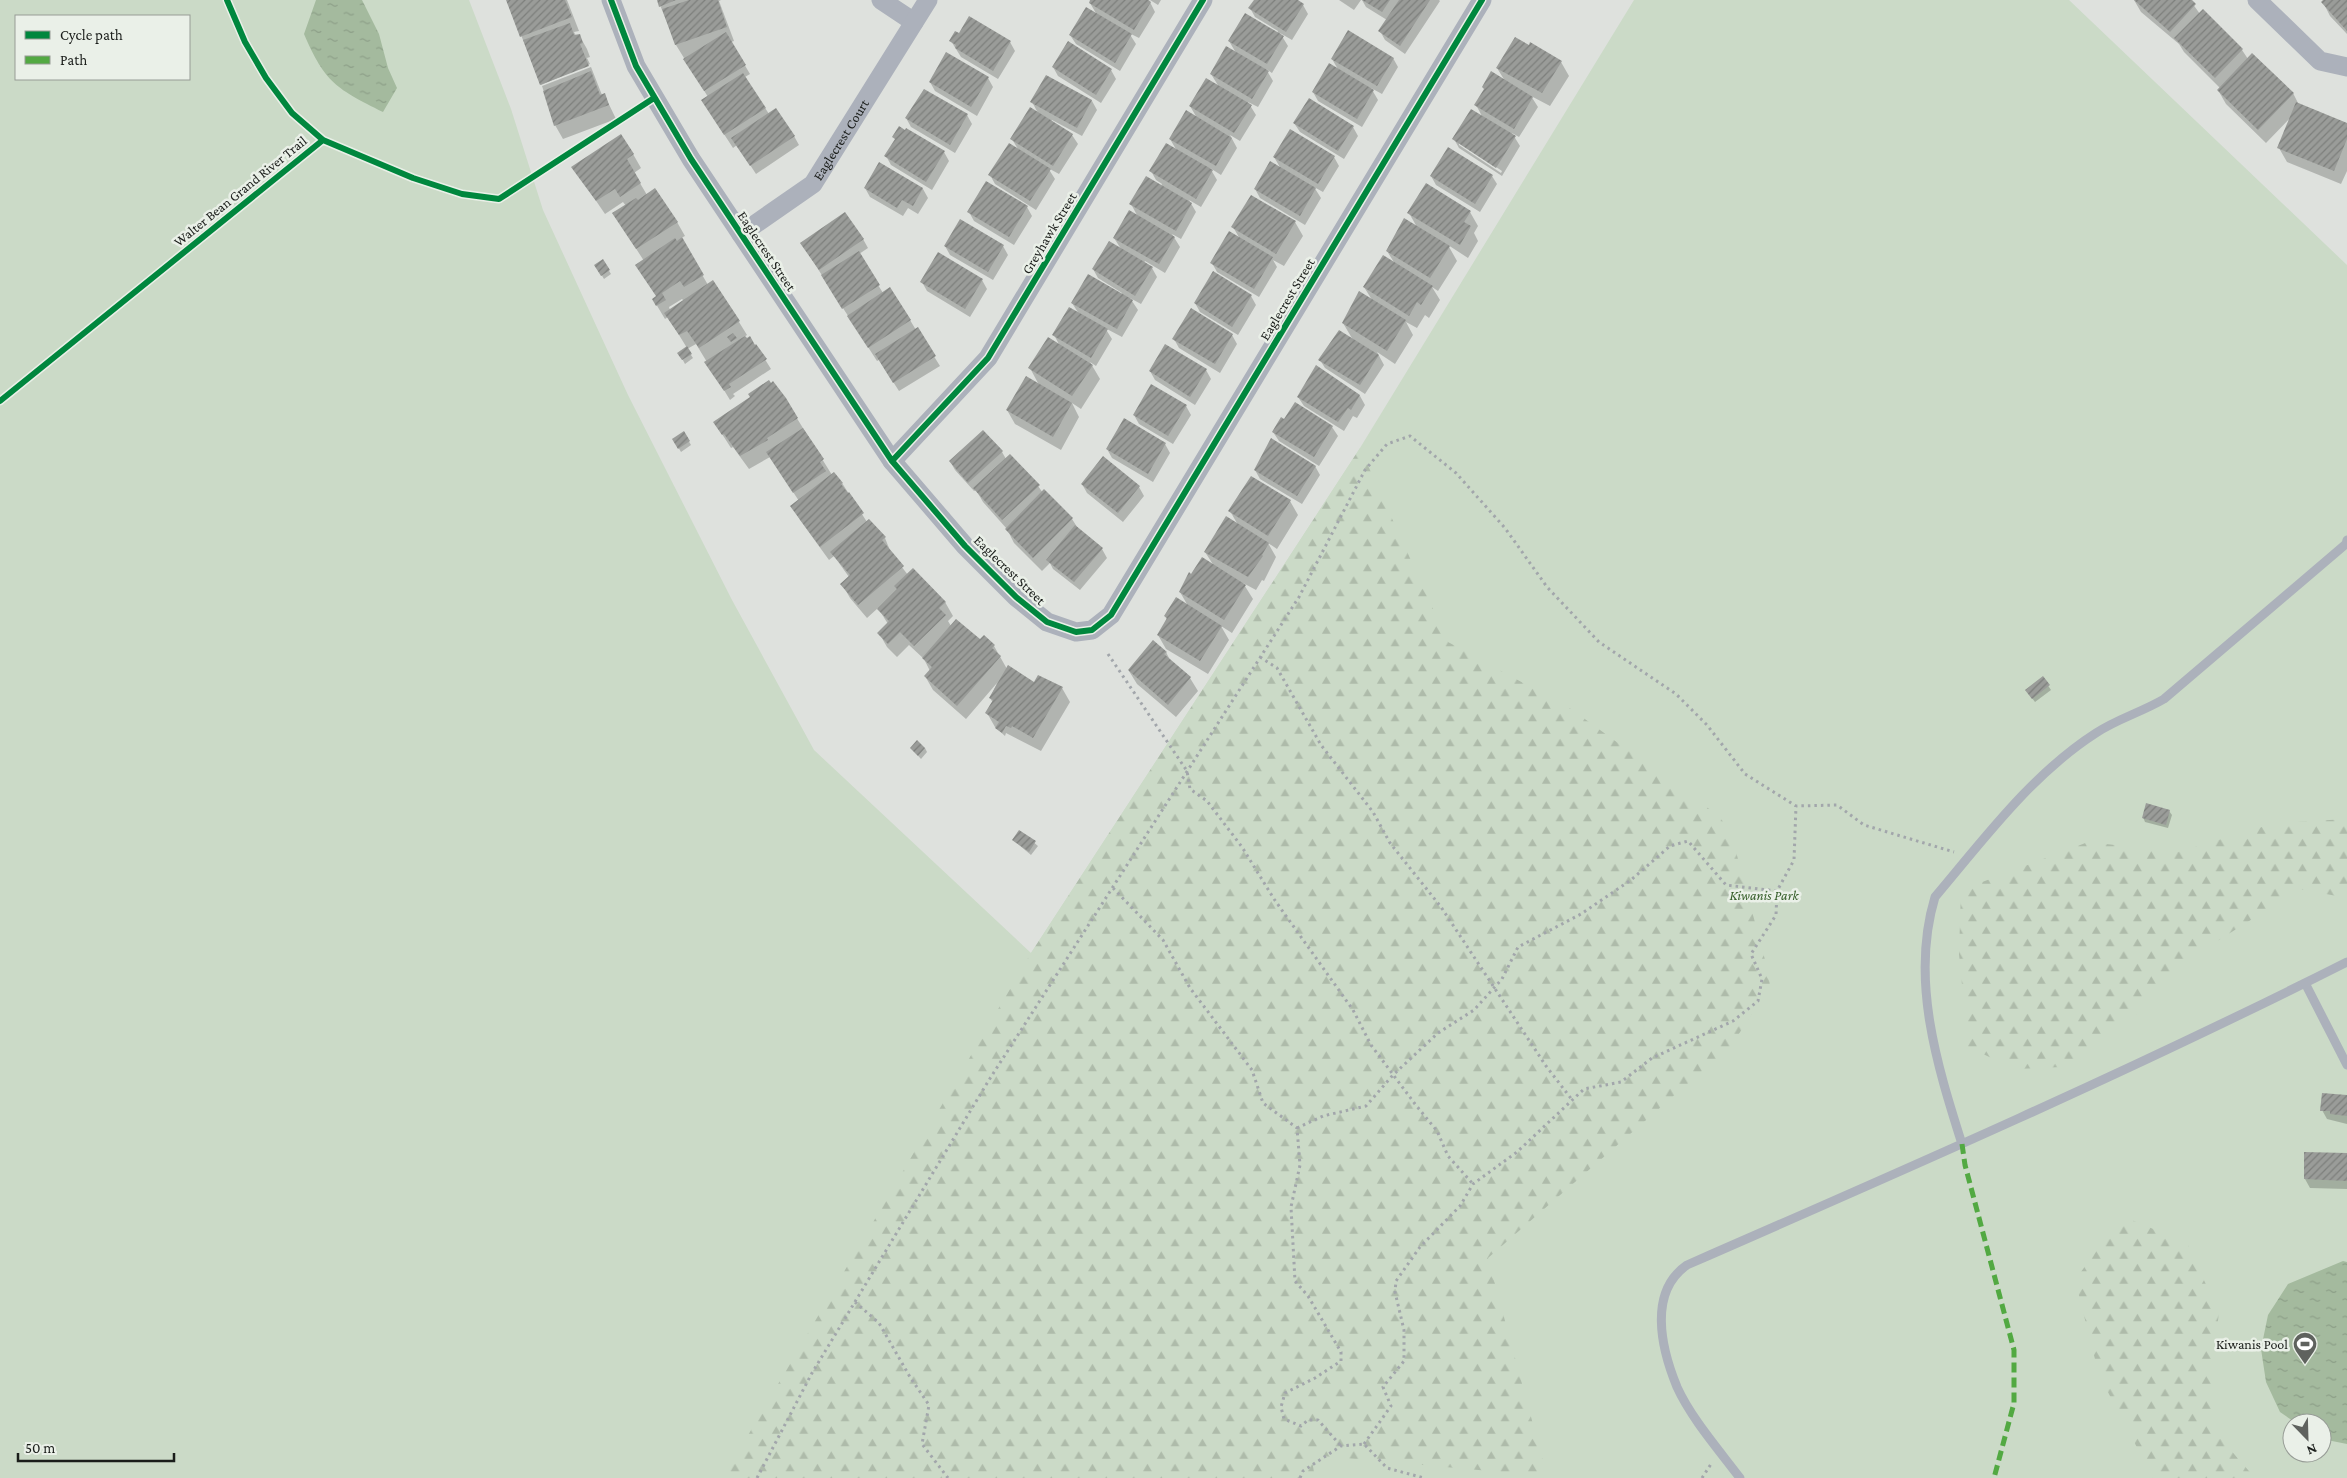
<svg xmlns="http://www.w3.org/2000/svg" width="2347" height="1478" viewBox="0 0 2347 1478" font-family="'Crimson Pro',serif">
  <defs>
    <pattern id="forest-firs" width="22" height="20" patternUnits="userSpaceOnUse" patternTransform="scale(1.25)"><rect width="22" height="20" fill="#cbdac7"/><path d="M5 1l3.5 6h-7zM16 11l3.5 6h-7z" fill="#aebbaa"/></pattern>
    <pattern id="water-ripples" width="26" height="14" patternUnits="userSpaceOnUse" patternTransform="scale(1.25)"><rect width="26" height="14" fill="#a4ba9e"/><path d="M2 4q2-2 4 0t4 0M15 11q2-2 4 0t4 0" fill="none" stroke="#8d9f88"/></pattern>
    <pattern id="building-hatch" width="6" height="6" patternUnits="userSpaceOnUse" patternTransform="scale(1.25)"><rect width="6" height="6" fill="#9a9c99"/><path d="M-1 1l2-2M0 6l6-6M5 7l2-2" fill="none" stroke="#7d7f7c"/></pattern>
  </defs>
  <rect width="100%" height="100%" fill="#dee1dd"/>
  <!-- green -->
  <path fill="#cbdac7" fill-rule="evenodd" d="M0,0h469l42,109 32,101 85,185 104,205 82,150 217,203 329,-505 274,-448h435l278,265v1213h-2347zM16,16h173v63h-173zM2292,1423h30v30h-30z"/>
  <!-- forest -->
  <path fill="url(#forest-firs)" d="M1360,448l88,194 123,67 148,107 12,17 37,138 2,15 -39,60 -243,212 59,218 -236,-21 4,23h-592l308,-525z
    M2347,819v79l-47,-9 -116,73 -47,52 -75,53 -47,2 -47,-22 -9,-93 2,-64 127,-48 90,10 97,-29z
    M2122,1216l65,27 32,70 -6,44 1,74 41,47h-102l-54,-103 -24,-95z"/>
  <!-- water -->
  <path fill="url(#water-ripples)" d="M316,0h46l17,34 9,34 9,20 -14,24c-46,-23 -58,-29 -79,-78z
    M2343,1261l4,1v182l-25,-5v-16h-26l-16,-11 -14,-30 -5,-33 7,-34 20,-31z"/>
  <!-- shadow -->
  <path fill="#0003" fill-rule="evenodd" d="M507,0h60l12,31 -5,1 2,4 3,-1 8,14 3,8 -3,1 3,6 -49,21z
    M658,0h63l-2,1 15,40 -3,1 19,32 -5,3 24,37 25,22 5,9 -43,29 -19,-29 -4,3 -22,-34 -3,-17 -32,-52z
    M1092,0h57l6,12 -16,26 -10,-5 7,11 -16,27 -44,-27 -6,-9 27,-20 -7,-12z
    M1150,0h11l-3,5z
    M1255,0h40l8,5 5,9 -16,26 -12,-7 8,13 -16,27 -6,-4 7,12 -15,26 -10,-5 8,13 -16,26 -10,-6 7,13 -16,27 -11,-7 7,12 -16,27 -12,-7 7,12 -15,27 -9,-5 8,13 -15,26 -20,-12 -1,2 8,5 5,9 -16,27 -11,-6 8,12 -16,27 -17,-9 7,11 -16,27 -6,-4 10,17 -19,30 -9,-6 7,14 -18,33 -46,-26 -8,-14 32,-25 -9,-17 30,-22 -6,-11 25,-21 -7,-11 49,-8 1,-2 -24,-15 -5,-9 28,-20 -7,-11 24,-21 -7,-13 30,-18 1,-2 -6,-4 -5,-9 26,-20 -7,-12 27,-21 -7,-12 29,-19 -8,-13 25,-21 -7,-12 48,-8 1,-2 -23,-14 -5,-9z
    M1339,0h22l-7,10z
    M1362,0h77l1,1 -35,53 -20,-14 -5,-9 7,-11 -21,-13z
    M2134,0h56l10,14 42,36 6,9 45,34 6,12 48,20v46l-6,13 -54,-22 -8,-14 13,-32 -26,27 -40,-39 -8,-14 2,-2 -36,-36 -5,-8 -38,-32z
    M2325,0h22v34l-17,-18 -7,-14z
    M959,34l51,8 5,9 -17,28 -37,-22 -10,-16z
    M1393,58l5,9 -16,27 -11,-6 7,12 -16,27 -44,-26 -5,-9 26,-21 -7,-12z
    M1561,62l8,14 -19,30 -19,-10 7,11 -19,30 -7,-4 8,13 -18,30 -43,-28 -5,-9 29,-21 -7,-13 29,-24 -8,-13zM1459,142l43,29 -1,2 -42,-28z
    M591,67l11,28 2,-1 12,25 -53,20 -8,-14 -13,-39z
    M1053,67l58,3 5,9 -15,24 -43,-27z
    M1046,76l46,25 5,9 -15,26 -30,-16 -1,2 21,13 6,9 -19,30 -11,-6 7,11 -19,31 -41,-26 -5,-9 29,-24 -7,-12 26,-26 -6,-11z
    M988,78l5,9 -16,29 -42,-25 -5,-9z
    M967,115l5,9 -17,29 -44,-26 -5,-9z
    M1294,123l59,4 5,9 -14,23 -44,-27z
    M894,137l50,15 5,9 -17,29 -41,-25 -5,-9 10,-16z
    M633,154l8,14 -7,5 13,22 30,27 8,14 -4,2 27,47 31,37 8,13 -3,2 11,9 1,-1 15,24 -38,25 2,2 -5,4 -34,-56 -9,5 6,9 -8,6 -6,-11 8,-5 -19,-31 -3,2 -12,-20 4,-2 -20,-32 7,-4 -30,-47 12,-8 -3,-4 -18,12 -32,-47zM682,299l2,2 -14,9 -1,-3z
    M1274,157h60l5,9 -16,26 -9,-5 7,11 -16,27 -45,-27 -5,-9 26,-20z
    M880,164l43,25 5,9 -10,16 -10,-6 -5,8 -33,-19 -5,-9z
    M1431,176h61l5,8 -17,28 -44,-27z
    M1426,185l44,27 8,14 -4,7 4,8 -10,17 -20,-13 9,16 -19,30 -6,-4 8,13 -11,18 -4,-3 -8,13 -11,-6 7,13 -18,29 -18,-12 7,13 -19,29 -40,-26 -5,-8 33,-20 -10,-17 29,-23 -8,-13 31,-23 -8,-13 31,-22 -9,-16z
    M1027,207l5,9 -18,29 -40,-24 -5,-9z
    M1295,222l8,14 -19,30 -11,-6 4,7 -18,30 -42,-25 -5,-9 28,-24 -7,-12z
    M863,239l5,9 -9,6 24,39 27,27 6,10 1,-1 23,37 -41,25 -20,-31 -2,1 -70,-109z
    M945,246h58l5,9 -15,25 -43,-25z
    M603,261l8,13 -7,5 -8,-13z
    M1214,273l37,23 5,9 -18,30 -38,-23 -5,-9z
    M982,280l5,9 -17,28 -43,-26 -5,-9z
    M1232,335l5,9 -17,29 -41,-25 -5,-9z
    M1316,367l44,29 5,9 -8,13 -4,-2 -9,15 -40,-25 -6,-9z
    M1206,370l5,9 -16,26 -40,-25 -5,-9z
    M785,399l47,76 10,8 25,39 2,-2 16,18 6,15 17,22 37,27 8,14 -5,5 3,5 43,20 13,23 27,14 28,5 8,14 -29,49 -35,-18 -1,3 -10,-9 -8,-14 6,-10 -3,-5 7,-15 -31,36 -33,-29 -8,-14 5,-5 -6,-12 -15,-14 -12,12 -10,-10 -8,-14 9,-9 -10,-16 -11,10 -17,-20 -8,-14 7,-7 -15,-21 -5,4 -29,-40 -8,-14 7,-5 -29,-44 -21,12 -16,-22 -2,1 -16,-25z
    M1295,404l37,23 6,9 -19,30 -40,-25 -6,-9 12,-12z
    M1186,406l5,9 -18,29 -34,-20 -5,-9z
    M684,433l7,12 -10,7 -7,-12z
    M1165,444l5,9 -17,29 -41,-24 -5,-9z
    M1002,452l4,7 32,27 5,7 29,26 7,11 23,19 5,9 -27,32 -27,-21 -3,-6 -8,8 -28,-28 -7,-14 -24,-27 -7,-12 -2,1 -19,-21 -5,-9z
    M1315,466l5,9 -18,29 -42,-25 -5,-9z
    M1082,484l57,3 5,9 -21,26 -36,-29z
    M1290,501l8,14 -21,34 -9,-6 8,14 -12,24 -2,-1 -6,10 -13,-7 10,16 -21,34 -11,-7 8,14 -21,34 -42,-25 -8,-14 9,-15 -2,-4 23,-10 -8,-14 12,-17 22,-9 -9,-14 33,-27 -8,-14z
    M1166,652l5,10 19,16 8,13 -22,26 -39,-33 -8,-13z
    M2043,678l8,12 -16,12 -6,-8z
    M911,748h14l2,4 -6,7z
    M2169,811l3,4 -4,13 -23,-6 -2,-5z
    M1020,831l18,15 -7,9 -18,-15z
    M2347,1096v28l-20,-5 -5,-9z
    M2305,1153l42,1v35l-37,-1 -5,-9z"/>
  <!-- building -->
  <path fill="url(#building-hatch)" d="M506,0h59l7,17 -52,20z
    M657,0h19l-17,7z
    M689,0h29l9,27 -52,18 -13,-36z
    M1090,0h58l3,2 -17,28 -45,-27z
    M1254,0h44l6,4 -18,28 -38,-24z
    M1362,0h28l-8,12z
    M1399,0h31l-30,46 -22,-15z
    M2134,0h58l4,4 -26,28z
    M2323,0h24v31l-26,-29z
    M1086,7l46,27 -17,29 -46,-28z
    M2203,9l40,40 -28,29 -41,-40z
    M1245,13l39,23 -17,28 -39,-23z
    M969,16l42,25 -18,30 -38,-23 1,-3 -7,-4 6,-10 4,2z
    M570,23l4,12 6,-1 3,9 -3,1 9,22 -49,19 -17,-45z
    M1348,30l46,28 -17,28 -46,-27z
    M726,32l20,33 -42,26 -21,-32z
    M1515,37l14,8 1,-3 32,19 -20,32 -46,-25z
    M1068,41l44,28 -16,26 -44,-28z
    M1226,46l43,25 -17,28 -42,-25z
    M946,52l43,25 -18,30 -42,-25z
    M2252,53l42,40 -36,37 -41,-40z
    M1329,63l45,27 -17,29 -45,-27z
    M591,71l9,24 5,-2 4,12 -55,21 -11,-35z
    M1491,71l42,26 -19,32 -40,-24 10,-16 -2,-2z
    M743,73l23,35 -42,27 -23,-35z
    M1046,75l46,25 -15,28 -47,-26z
    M1206,78l46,27 -18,28 -45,-27z
    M924,89l44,25 -18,31 -45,-27z
    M1309,98l45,28 -16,25 -45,-28z
    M2296,102l51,21v16l-13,32 -57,-23z
    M1030,107l43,27 -20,32 -43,-27z
    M776,108l19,28 -45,30 -19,-28z
    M1471,109l45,27 -20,32 -44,-29z
    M1186,110l46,28 -16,28 -47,-27z
    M899,126l6,4 1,-2 39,23 -19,31 -42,-26 11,-17 -3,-2z
    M1290,129l45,27 -17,28 -45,-27z
    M621,134l13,20 -7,5 14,24 -21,14 -5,-8 -19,12 -25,-34z
    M1009,143l42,26 -21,32 -42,-26z
    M1166,143l47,27 -17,29 -47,-28z
    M1448,147l45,28 -18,29 -45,-28z
    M1270,161l46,27 -16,28 -46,-27z
    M879,162l44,26 -10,18 -11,-6 -5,8 -33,-20z
    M1146,176l46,27 -16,28 -47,-27z
    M986,181l42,25 -19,31 -42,-25z
    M1426,183l45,28 -7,11 7,4 -11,19 -53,-32z
    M655,188l23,34 -42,27 -24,-36 24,-15 2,2z
    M1251,195l45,26 -20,33 -45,-27z
    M1129,210l46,27 -16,27 -46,-26z
    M845,212l19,27 -45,31 -19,-27z
    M1404,218l46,28 -20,32 -44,-27z
    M960,219l44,26 -16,27 -44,-26z
    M1229,231l44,26 -19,32 -44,-26z
    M682,237l22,38 -20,12 -4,-6 -18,12 4,7 -10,6 -4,-7 4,-3 -21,-31 40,-27 2,3z
    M1109,241l44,26 -18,29 -43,-27z
    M859,251l21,34 -38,24 -21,-34z
    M938,252l45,27 -18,30 -45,-27z
    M1383,255l50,31 -12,19 -4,-3 -8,14 -46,-29z
    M603,259l7,11 -9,6 -7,-11z
    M1213,271l39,24 -20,32 -38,-24z
    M1088,274l45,26 -16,29 -46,-26z
    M713,280l27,41 -41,27 -12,-17 -8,4 -15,-22z
    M890,287l21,33 -43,28 -21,-32z
    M1359,291l47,29 -19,31 -45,-28z
    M1069,307l39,22 -17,29 -39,-23z
    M1191,308l42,26 -18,30 -43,-25z
    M918,327l18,29 -43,27 -18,-29z
    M1339,330l40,25 -19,30 -42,-25z
    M733,333l4,5 -6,4 -4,-5z
    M745,336l2,2 3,-2 5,9 1,-1 11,15 -38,25 2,3 -7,4 -20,-29z
    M1048,337l45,28 -21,31 -44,-28z
    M1165,344l42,25 -17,28 -41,-26z
    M687,346l5,8 -10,6 -5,-7z
    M1316,365l44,30 -9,15 -3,-2 -10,14 -41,-25z
    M1026,376l46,27 -19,34 -47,-27z
    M769,380l2,3 2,-2 13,17 12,20 -31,20 1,2 -28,16 -16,-22 -2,1 -9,-13 37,-25 -2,-3z
    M1151,384l36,21 -19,31 -35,-21z
    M1295,402l38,24 -19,31 -42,-25 9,-15 3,2z
    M1124,418l42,25 -18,31 -42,-25z
    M803,428l21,31 -4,3 6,9 -33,22 -27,-41z
    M983,430l20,21 -35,32 -19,-22z
    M684,431l6,10 -12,8 -6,-10z
    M1271,438l45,28 -19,30 -43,-26z
    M1010,454l30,31 -38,35 -29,-32z
    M1103,456l37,30 -22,27 -37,-29z
    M834,472l9,11 -2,1 7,9 1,-1 15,21 -44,34 -30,-41z
    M1251,476l40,24 -23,36 -40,-25z
    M1044,489l29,29 -40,40 -28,-29z
    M1226,516l43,27 -7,12 1,1 -15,21 -44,-25z
    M869,519l17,18 -4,3 22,26 -46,39 -18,-21 10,-9 -20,-23z
    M1075,525l28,23 -29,34 -28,-22z
    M1202,557l44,28 -22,35 -45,-28 10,-20 2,2z
    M913,568l33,34 -7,6 7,7 -32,31 -14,-14 -12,12 -11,-11 12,-12 -12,-12 20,-20 -3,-3z
    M1176,597l46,29 -22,35 -43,-26 10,-17 -3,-2z
    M956,619l24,20 4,-4 11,10 -3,3 9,8 -44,50 -33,-30 8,-9 -10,-9z
    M1153,640l14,12 -3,2 27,23 -23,28 -40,-35z
    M1008,665l26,17 4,-7 25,12 -30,51 -21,-12 -1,2 -5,-2 -4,7 -7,-5 4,-6 -14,-9 8,-13 -4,-2z
    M2043,676l7,9 -18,14 -7,-9z
    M917,740l8,8 -7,8 -8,-8z
    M2146,803l24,7 -4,15 -24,-7z
    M1019,830l17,11 -7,11 -17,-12z
    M2322,1093l25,2v21l-17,-2v-3h-10z
    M2304,1152l43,1v28l-43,-2z"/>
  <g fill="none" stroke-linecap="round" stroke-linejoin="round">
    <!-- path -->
    <path stroke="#a2a6ab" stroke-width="3" stroke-dasharray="2.5 4" stroke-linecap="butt" d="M1108,654l79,117 3,18 17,12 35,46 32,52 79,111 18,35 44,59 22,27 11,25 25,28
      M1260,657l17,11 44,77 52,67 17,31 51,64 105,159 27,35
      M1113,888l50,52 27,48 62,82 11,33 34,25 3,37 -9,42 4,74 13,15 33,56v9l-26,17 -30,15 -4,14 3,12 17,7 7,-6h10l23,26
      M1297,1128l26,-12 43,-10 27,-31 45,-42 36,-23 28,-31 16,-32 63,-33 50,-34 39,-34 18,-5 38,44 51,6 17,-31 2,-54 41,-1 27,20 90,27
      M855,1302l24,21 31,54 19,28 -7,39 26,34
      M1364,1444l27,-38 -8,-19 21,-26v-31l-9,-38 1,-11 24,-34 40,-41 13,-22 44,-32 67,-63 37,-7 31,-24 81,-37 25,-20 4,-22 -11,-25 25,-39 1,-24
      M757,1478l55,-105 177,-293 310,-483 66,-127 22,-26 23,-8 46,37 49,55 42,59 52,55 77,52 31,31 38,49 51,32
      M1300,1478l3,-7 38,-25 23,-2 23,24 37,10
      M1702,1478l9,-14"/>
    <!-- service -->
    <path stroke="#acb1bb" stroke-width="9" d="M2305,983l42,82
      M1962,1144c-25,-79 -52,-165 -27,-247 49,-58 97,-123 161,-164 21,-14 46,-21 68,-34l182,-155 1,-4
      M1740,1478c-21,-28 -49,-60 -63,-91 -16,-39 -29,-95 10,-122 222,-97 444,-194 660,-303"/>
    <!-- minor -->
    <g stroke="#acb1bb" stroke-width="19">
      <path d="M611,0l25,66 55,93 201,302 73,85 51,51 31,25 29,10 16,-2 19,-15 371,-615"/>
      <path d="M881,0l33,22"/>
      <path d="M2257,0l63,61 27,6"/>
      <path id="s1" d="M741,234l72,-50 115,-184"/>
      <path d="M892,461l96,-103 215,-358"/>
    </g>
    <!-- quiet -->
    <path stroke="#52a942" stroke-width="5" stroke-dasharray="10 5" stroke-linecap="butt" d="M1962,1144l3,21 49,185v53l-20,75"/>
    <defs>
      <path id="cycleway" d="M227,0l18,42 21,36 26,35 31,27 90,38 49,16 37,5 155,-101
        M611,0l25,66 55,93 201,302 73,85 51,51 31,25 29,10 16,-2 19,-15 371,-615
        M0,401l323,-261
        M892,461l96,-103 215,-358"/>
    </defs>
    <!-- cycleway casing -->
    <use href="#cycleway" stroke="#eaf0e8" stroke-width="9"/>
    <!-- cycleway -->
    <use href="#cycleway" stroke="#00873e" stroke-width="6"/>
  </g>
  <!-- icons -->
  <defs>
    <symbol id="stadium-pin" viewBox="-11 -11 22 30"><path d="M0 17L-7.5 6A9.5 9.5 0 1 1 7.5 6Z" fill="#5f625e" stroke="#eaf0e8"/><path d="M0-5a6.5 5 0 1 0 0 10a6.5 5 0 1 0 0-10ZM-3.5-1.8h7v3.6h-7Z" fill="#fff"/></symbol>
  </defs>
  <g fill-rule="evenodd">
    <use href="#stadium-pin" x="2291" y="1330" width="28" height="38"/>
  </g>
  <g text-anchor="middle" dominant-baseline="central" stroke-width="5" stroke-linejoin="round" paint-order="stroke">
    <!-- street labels -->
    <g font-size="14" fill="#1a1d1a" stroke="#eaf0e8">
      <text stroke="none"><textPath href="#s1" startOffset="140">Eaglecrest Court</textPath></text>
      <text transform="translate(240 191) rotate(-39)">Walter Bean Grand River Trail</text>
      <text transform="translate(1049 233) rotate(-59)">Greyhawk Street</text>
      <text transform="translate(767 251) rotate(56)">Eaglecrest Street</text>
      <text transform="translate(1287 299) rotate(-59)">Eaglecrest Street</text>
      <text transform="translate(1010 570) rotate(44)">Eaglecrest Street</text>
    </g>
    <!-- park labels -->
    <g font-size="14" font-style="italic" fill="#345d28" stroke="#eaf0e8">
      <text x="1764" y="895">Kiwanis Park</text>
    </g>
    <!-- poi labels -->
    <g font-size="14" fill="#1a1d1a" stroke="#eaf0e8" text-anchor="end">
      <text x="2288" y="1344">Kiwanis Pool</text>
    </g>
  </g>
  <!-- legend -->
  <rect x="15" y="15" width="175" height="65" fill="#eaf0e8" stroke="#979c96"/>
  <rect x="25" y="31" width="25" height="8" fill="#00873e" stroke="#979c96"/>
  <text x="60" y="40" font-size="15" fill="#1a1d1a">Cycle path</text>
  <rect x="25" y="56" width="25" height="8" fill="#52a942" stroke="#979c96"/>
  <text x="60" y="65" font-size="15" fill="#1a1d1a">Path</text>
  <!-- north arrow -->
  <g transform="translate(2307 1438) rotate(157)"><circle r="24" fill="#eaf0e8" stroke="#979c96"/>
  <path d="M0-4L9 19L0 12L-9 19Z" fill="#5f625e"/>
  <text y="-8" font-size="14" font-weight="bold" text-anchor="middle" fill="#1a1d1a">N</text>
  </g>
  <!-- scale -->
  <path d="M18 1453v8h156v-8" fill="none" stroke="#1a1d1a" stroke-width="2.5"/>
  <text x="25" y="1453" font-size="15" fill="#1a1d1a" stroke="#eaf0e8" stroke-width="4" paint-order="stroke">50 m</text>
</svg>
